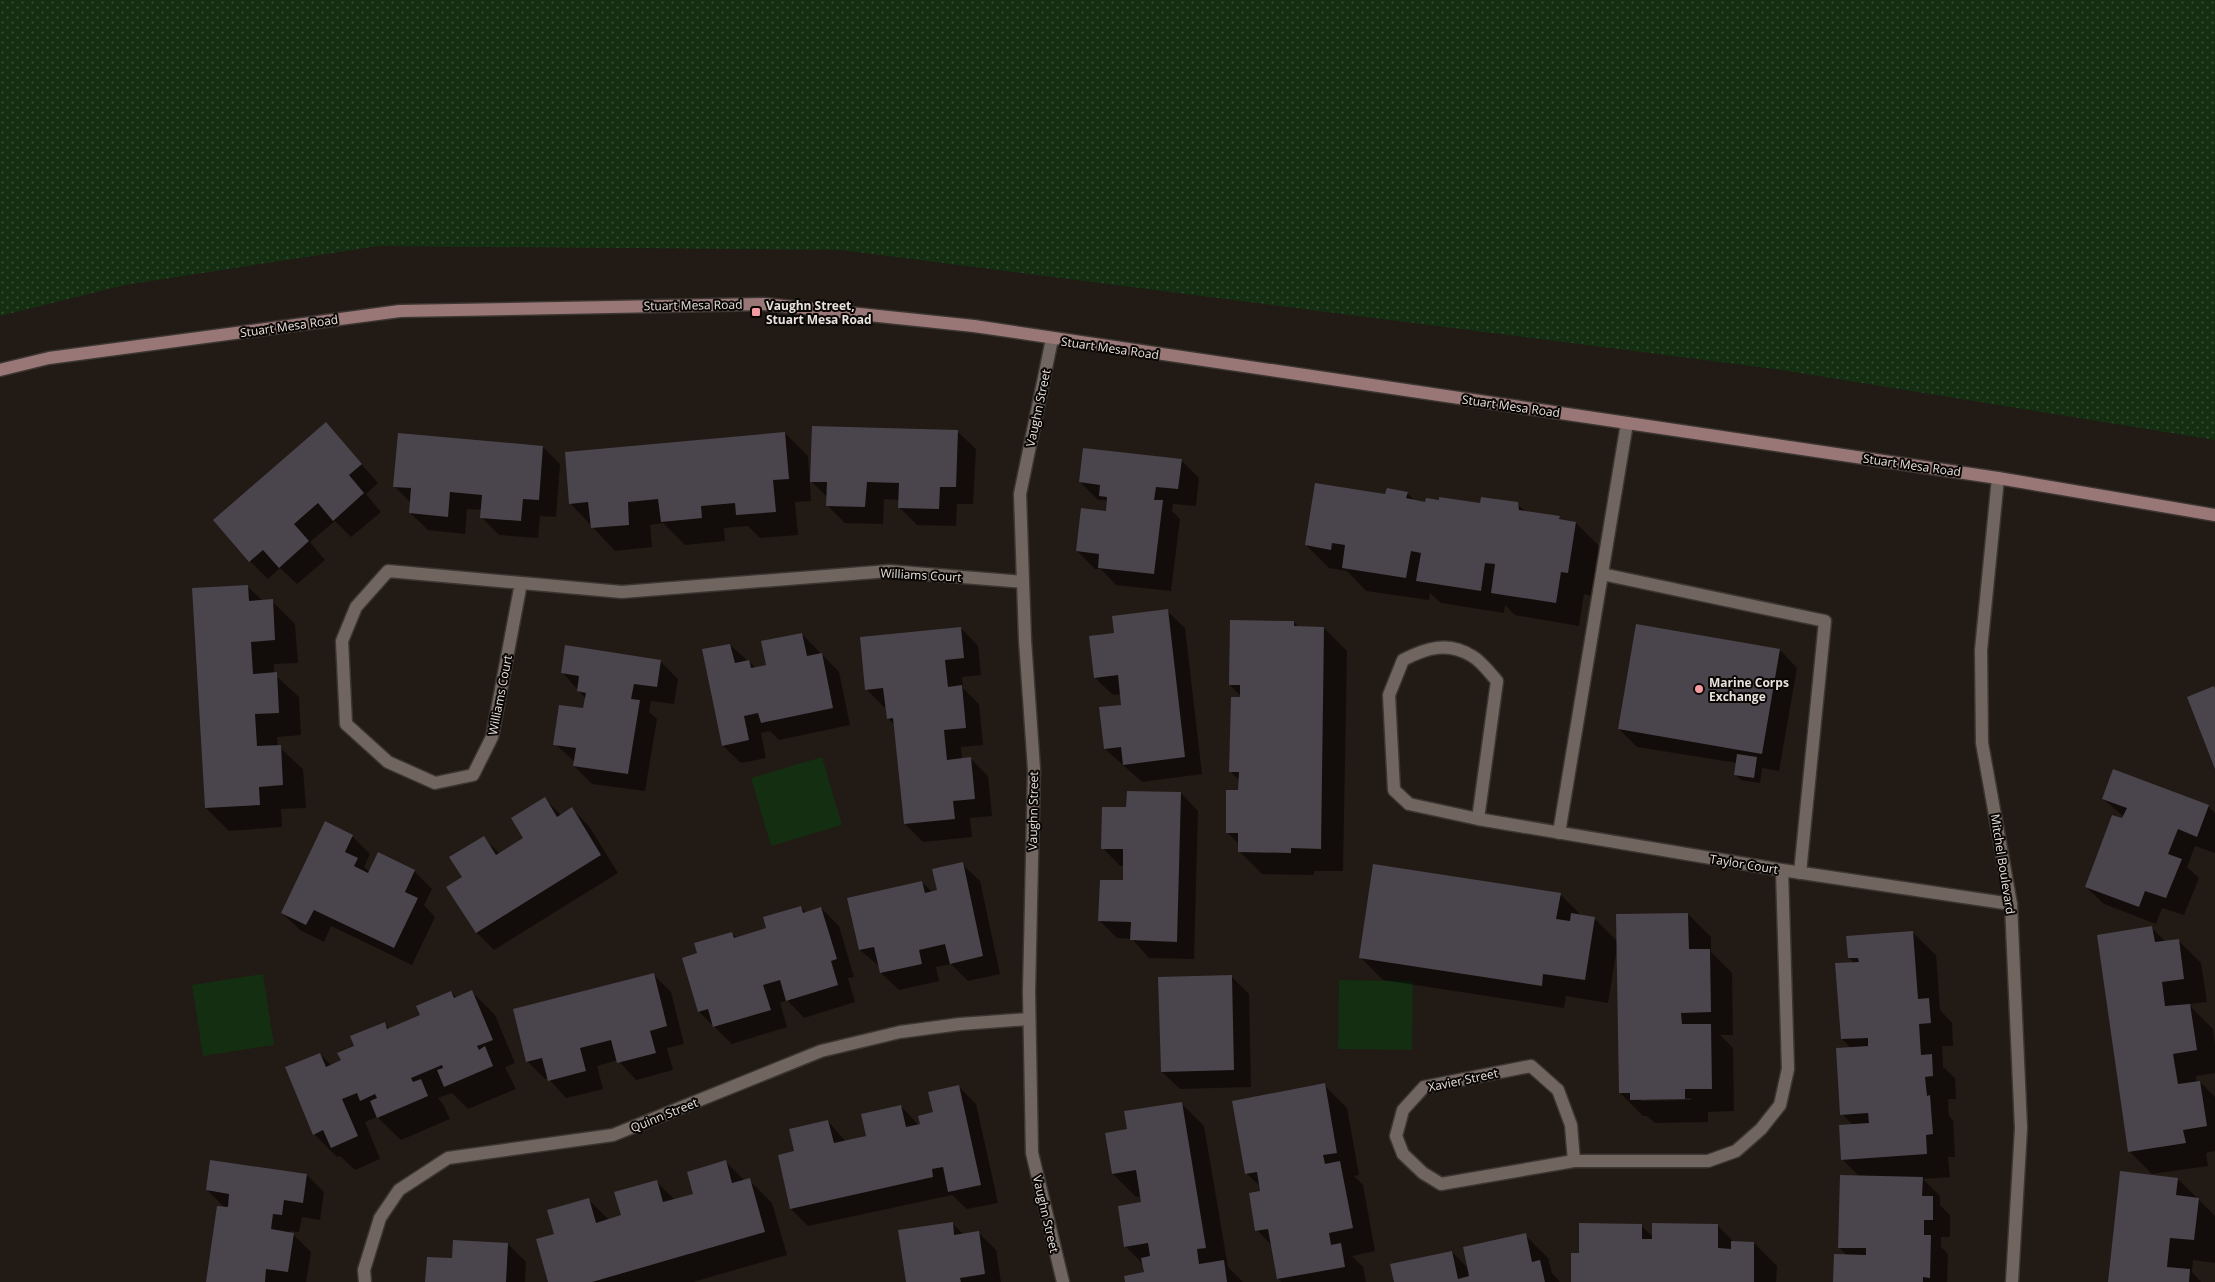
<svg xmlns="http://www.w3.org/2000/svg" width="2215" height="1282" viewBox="0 0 2215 1282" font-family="'Open Sans',sans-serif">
  <defs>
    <pattern id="grass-dots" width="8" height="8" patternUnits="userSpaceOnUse" patternTransform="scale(1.25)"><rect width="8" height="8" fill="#142e12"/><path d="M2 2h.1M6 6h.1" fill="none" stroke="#364c34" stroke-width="1.8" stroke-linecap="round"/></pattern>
  </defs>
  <rect width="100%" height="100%" fill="#221a14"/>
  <!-- grass -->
  <path fill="url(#grass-dots)" d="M0,0h2215v440l-440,-71 -934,-119 -463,-4 -253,39 -125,31z"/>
  <!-- pitch -->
  <path fill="#142e12" d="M822,757l20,68 -71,21 -20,-68z
    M263,974l11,71 -71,11 -11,-71z
    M1339,980l74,1 -1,69 -74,-1z"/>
  <!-- shadow -->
  <path fill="#0007" fill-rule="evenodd" d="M326,424l52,59 -12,11 15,18 -30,25 -16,-16 -25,21 15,18 -28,24 -17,-16 -12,11 -18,-18z
    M958,432l18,17 -3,55h-16l-1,22 -39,-1 -18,-18 1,-7 -16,-1 -1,25 -38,-1 -18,-18v-8l-17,-17z
    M785,433l23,23 3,45 -16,1 3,33 -38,3 -12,-12 -24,2 1,13 -40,4 -22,-22 -13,2 2,22 -37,4 -45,-48z
    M543,447l17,17 -4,53 -16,-1 -2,22 -39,-3 -18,-18 1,-7 -15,-1 -2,25 -37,-4 -18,-17 1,-10 -16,-16z
    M1181,460l18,18 -3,28 -23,-2 -1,7 8,8 -9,72 -55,-6 -15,-16h-6l-18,-18 30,-38 1,-9 -3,-4h-7l-18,-18z
    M1407,493l8,8 11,2 91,1 9,8 33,6 3,2 14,3 23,23 -8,50 -7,-2 -5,32 -64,-11 -10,-10 -1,8 -63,-10 -11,-10 -1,7 -63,-9 -19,-20 -18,-3 -23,-23 80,-49z
    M247,586l16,15h9l23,23 3,39 -24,1v10l25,23 2,38 -24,2 1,9 25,23 3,39 -25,1 1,18 -53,4 -23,-23z
    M1167,611l18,17 17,146 -60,8 -37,-33 18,-43 -2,-12 -8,1 -18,-17 20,-43z
    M1294,622l5,6h25l23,23 -4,220h-29v4l-52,-1 -23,-23v-7l-12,-12 13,-40v-11l-9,-9 10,-76 -11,-11z
    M961,628l17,18 3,29 -19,2 1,11 16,16 4,41 -22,2 1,13 9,-1 17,17 4,40 -22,2 2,19 -49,5 -18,-18 -10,-98 -7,-8 -1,-12 -3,1 -18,-18z
    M802,634l37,38 11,53 -71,15 -9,-9 -9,2 5,25 -25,5 -18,-17 7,-101 27,24 11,-3z
    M1780,650l17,18 -18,103 -17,-3 -2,15 -19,-3 -6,-6 2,-11 -100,-16 -18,-18z
    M660,661l18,18 -4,25 -23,-3 -2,11 8,7 -12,72 -53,-7 -18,-18 1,-4 -20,-18 29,-34 2,-11 -24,-27z
    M1181,793l17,18 -4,148 -45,-1 -17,-19 -15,-1 -17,-17 24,-40v-15h-4l-17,-18 25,-40z
    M545,799l16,16 11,-6 17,17 29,47 -124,77 -17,-17 -14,-56 21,-39 16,16 24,-16z
    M2103,799l105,7 7,7v40l-20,-7 -8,21 12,11 -15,37 -22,-7 -6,16 -52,-20 -18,-17 38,-70z
    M352,836l18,18 -6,13 6,5 44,-1 18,18 -8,16 11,12 -23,48 -81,-39 -7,16 -24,-12 -18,-17z
    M962,864l18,17 20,93 -32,7 -17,-17 -15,3 3,14 -40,9 -18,-17 -1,-6 -20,-17 -11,-51 73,-17 10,10 6,-1z
    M1560,894l22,22 12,2 24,24 70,-28 23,23v15l21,21 1,62h-13l13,13 1,63 -26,1v10l-53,1 -8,-7h-4l-23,-23 -3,-145 -9,55 -42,-7 -2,12 -181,-28 -23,-23zM1691,1098v2l-50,1v-2z
    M801,907l5,6 15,-5 18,18 15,51 -6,1 7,24 -51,16 -17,-18 -7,3 7,24 -55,17 -33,-32v-58l33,-21 5,5 30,-9z
    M2152,928l14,14 12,-2 23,23 6,39 -19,2 25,25 2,15v29l-19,3 1,7 3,-1 15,15v54l-9,2 2,13 -56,8 -23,-23z
    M1912,932l24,23 4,55 12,13 1,23h-11l1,21 12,11 1,21h-8l1,17 4,4 2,37h-7l2,20 -27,2 17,17v9l10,10v22h-9v10l7,7 -1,28h-112l12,-26 -8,-9 20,-71 -16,-16 10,-35 -11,-11 9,-66 -9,-9 12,-76 -5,-5z
    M653,974l18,18 13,52 -17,4 6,22 -37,10 -18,-20 -21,6 6,23 -37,9 -18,-20 -3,1 -18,-18z
    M1231,976l18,18 2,93 -71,2 -18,-17z
    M451,992l6,6 15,-6 23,23 20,48 -10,4 11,22 -48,20 -16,-16 -14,5 5,6 7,15 -49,21 -24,-23 -12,5 15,37 -25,11 -15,-14 -3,1 -23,-23 6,-80 12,12 10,-5 14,-15 28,-23 6,6 32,-13z
    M1324,1085l23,23 12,67 -5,1 9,9 12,66 -23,5 11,11 3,15h-84l-4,-3 -6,-33 -15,-16 4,-43 -15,-14z
    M959,1087l17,17 22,99 -31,6 -15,-14 -144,31 -17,-17 4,-57 33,-31 18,21 21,-5 34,-31 18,20 15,-13z
    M1181,1103l23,23 24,141 15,15h-117l20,-9 -2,-8 -18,-18 17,-44 -1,-7 -6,1 -23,-23 16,-44z
    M725,1161l20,20 4,-1 23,23 15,52 -94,27h-144l6,-47 33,-36 21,21 14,-4 33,-35 19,19 19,-6z
    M307,1175l17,17 -4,28 -18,-3 -3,15 -9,-1v3h3l18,18 -5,30h-98l17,-74 -18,-18z
    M2178,1179l37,37v47l-22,-3 -1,12 9,10h-92z
    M952,1223l12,12 14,-3 18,18 5,32h-94z
    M1641,1225l12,12 64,-12 18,18h19l23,23 -1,16h-204l8,-28z
    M1525,1235l23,23 4,15 8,9h-165l57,-30 17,17z
    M454,1242l54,2 18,18 -1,20h-98l27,-23z"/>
  <!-- building -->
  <path fill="#4a444d" d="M326,422l36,42 -13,11 15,18 -31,28 -15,-18 -24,21 15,17 -30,27 -16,-18 -14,12 -36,-42z
    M812,426l146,4 -2,57h-16l-1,22 -41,-1 1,-25 -32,-1 -2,25 -39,-1 1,-24h-17z
    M785,432l4,47 -16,1 3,32 -40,3 -1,-12 -34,3 1,12 -41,4 -3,-23 -30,3 1,23 -38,3 -3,-26 -19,2 -4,-52z
    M398,433l145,13 -4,54 -16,-1 -2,22 -41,-3 2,-23 -32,-3 -2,25 -39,-4 2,-25 -18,-1z
    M1083,448l99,11 -4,30 -22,-2 -2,13h9l-9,74 -56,-6 1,-14 -23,-3 5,-43 25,3 1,-14 -8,-1 1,-11 -21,-3z
    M1315,483l70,11 2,-6 21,4 -2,6 19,4 1,-4 13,2v-3l41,6 1,-6 37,5 1,8 41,6 -1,3 17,3 -8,51 -7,-1 -5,31 -65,-10 4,-29 -10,-1 -4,28 -65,-10 5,-28 -10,-2 -5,27 -64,-10 3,-23 -13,-2 -1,7 -26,-5z
    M248,585l1,16 24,-2 2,41 -24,2 2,32 24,-2 2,41 -24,1 2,32 24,-1 2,40 -24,2 1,18 -55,3 -13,-220z
    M1168,609l17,148 -62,8 -2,-18 -17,2 -5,-42 22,-2 -3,-30 -24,3 -5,-42 25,-3 -2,-17z
    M1230,620l64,1v5l30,1 -3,222 -30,-1v5l-53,-1v-19h-12v-43h12l1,-18h-10l2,-75h9v-12h-11z
    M1636,624l144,25 -18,105 -144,-25z
    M961,627l3,31 -19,2 3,27 14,-2 4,43 -22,2 3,30 24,-3 4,42 -22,2 2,18 -51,5 -11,-106 -6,1 -4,-31 -18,2 -5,-53z
    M802,633l5,23 15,-3 11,55 -72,15 -3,-10 -14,3 5,24 -27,6 -20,-97 28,-5 5,19 14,-3 2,8 15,-3 -5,-24z
    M565,645l96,15 -4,27 -23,-3 -3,15 9,1 -12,74 -55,-8 3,-18 -23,-3 6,-40 24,3 3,-15 -9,-2 2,-15 -18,-3z
    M2214,686l1,3v80l-28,-72z
    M1737,754l20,3 -3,21 -20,-3z
    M2113,769l96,36 -12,32 -19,-8 -10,25 14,5 -16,39 -21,-7 -6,16 -54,-20 27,-72 10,3 5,-10 -25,-9z
    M1127,791l54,1 -4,150 -47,-2 1,-18 -33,-1 2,-41h23v-31h-22l1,-42h24z
    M545,797l12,20 15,-10 29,48 -125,78 -30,-46 16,-10 -13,-20 35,-21 12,19 27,-17 -12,-20z
    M325,821l28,14 -8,17 13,6 -4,8 14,7 10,-21 37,18 -10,22 13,6 -24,50 -80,-38 -8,15 -25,-12z
    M963,862l20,94 -33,8 -5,-20 -26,6 3,14 -42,9 -6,-26 -15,3 -12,-52 75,-17 3,12 12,-3 -5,-21z
    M1373,864l188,29 -5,26 14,2 1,-8 24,4 -10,63 -42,-6 -1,12 -183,-28z
    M801,906l2,7 18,-6 16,52 -6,2 7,24 -52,16 -6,-21 -17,5 8,25 -58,17 -5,-18 -10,3 -16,-54 15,-5 -3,-10 38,-11 2,6 32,-10 -3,-11z
    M1688,913l1,36h21l1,63 -30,1 1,11h29l1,65h-27v10l-55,1v-7h-11l-3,-179z
    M2152,926l3,16 24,-3 5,40 -22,3 3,24 25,-2 7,46 -24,4 5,30 22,-3 7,45 -24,4 3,13 -58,9 -31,-217z
    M1913,931l5,68 11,-1 2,25 -12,1 2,31 11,-1 1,22 -8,1 2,19 3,-1 3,39 -7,1 1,19 -86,6 -2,-35 30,-2 -1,-10 -28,2 -4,-67 32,-2v-8l-27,1 -6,-76 24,-1 -1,-4h-10l-2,-22z
    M654,973l13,53 -17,5 6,22 -39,10 -6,-23 -31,8 6,23 -38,10 -6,-23 -16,4 -13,-53z
    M1232,975l2,95 -73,2 -3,-95z
    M472,990l21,50 -16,6 2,4 6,-4 8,20 -49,21 -7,-17 6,-2 -1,-3 -31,13 2,4 8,-3 7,17 -51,22 -7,-17 7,-3 -2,-4 -15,7 -3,-8 -15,6 16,37 -27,12 -8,-18 -10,5 -28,-68 35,-14 6,14 15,-7 -4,-7 17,-7 -4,-10 35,-14 2,7 33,-14 -4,-9 35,-15 3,7z
    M1325,1083l12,70 -14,2 2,9 15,-3 13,67 -24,5 2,12 10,-2 4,24 -68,12 -9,-50 -13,2 -6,-38 11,-2 -3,-19 -12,2 -13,-73z
    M959,1085l22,100 -33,7 -5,-25 -11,2 1,8 -143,32 -12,-54 16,-4 -5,-22 39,-9 6,23 32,-7 -5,-22 40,-9 5,22 14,-3 -2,-8 15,-4 -5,-20z
    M1182,1102l24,146 -9,1 2,15 25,-4 3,22h-102l-1,-6 20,-4 -3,-14 9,-2 -2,-13 -24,4 -6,-41 23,-4 -5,-32 -24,4 -7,-41 22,-4 -3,-18z
    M210,1160l97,14 -4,29 -19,-3 -2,15 -9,-1 -2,15 23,4 -6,39 -22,-3 -1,13h-59l11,-76 11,1 1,-13 -23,-4z
    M726,1160l6,23 18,-5 15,54 -173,50h-44l-12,-43 18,-5 -7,-24 42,-12 7,25 25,-8 -7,-23 43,-12 6,22 30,-8 -6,-22z
    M2120,1171l58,7 -2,17 23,3 -5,42 -24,-2 -3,29 23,2 -1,13h-81z
    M1840,1175l83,2 -1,19h11v24h-9v15h7l-1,43 -7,-1v5h-90l1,-28 32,1v-7h-28z
    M953,1222l1,13 25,-4 6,43 -25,4 1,4h-55l-8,-52z
    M1579,1223l63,1v15h10v-16l66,1v24l13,1v-8l23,1v40h-183v-29h8z
    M1526,1233l6,29 8,-2 5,22h-151l-4,-18 62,-13 6,28 11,-3 -6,-29z
    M453,1240l55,3 -2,39h-81l2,-25 25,1z"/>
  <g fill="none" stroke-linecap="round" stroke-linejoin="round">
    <defs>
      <path id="service" d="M1602,574l223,47 -25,252
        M1559,833l68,-410"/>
      <path id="minor" d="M1052,339l-32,155 5,146 9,129 -5,223 3,161 31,129
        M521,583l-29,154 -19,38 -38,8 -47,-21 -42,-38 -4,-83 14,-34 32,-36 234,21 267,-21 134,11
        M1478,819l19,-138c-7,-8 -16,-20 -25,-25 -24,-15 -46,-8 -69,4l-14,35 5,95 15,14 69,15 304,51 229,34
        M1574,1161l-3,-36 -13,-35 -27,-24 -107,21 -21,23 -7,26 7,18 20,19 18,11 133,-23h134l28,-10 25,-22 19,-24 8,-36 -6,-199
        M365,1282l-1,-12 16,-52 19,-28 49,-32 165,-23 208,-84 79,-19 60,-8 69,-5"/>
      <path id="tertiary" d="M1998,478l-17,172 1,93 29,161 10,224 -9,154"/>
      <path id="secondary" d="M0,370l49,-12 351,-47 364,-7 210,22 1024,152 217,37"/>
    </defs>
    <!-- service casing -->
    <use href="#service" stroke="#3c3632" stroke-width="15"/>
    <!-- minor casing -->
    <use href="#minor" stroke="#3c3632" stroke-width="15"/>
    <!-- tertiary casing -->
    <use href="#tertiary" stroke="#3c3632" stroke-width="15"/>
    <!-- secondary casing -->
    <use href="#secondary" stroke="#3c3632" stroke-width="15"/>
    <!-- service -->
    <use href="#service" stroke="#71665f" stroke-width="12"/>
    <!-- minor -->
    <use href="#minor" stroke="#71665f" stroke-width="12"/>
    <!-- tertiary -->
    <use href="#tertiary" stroke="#71665f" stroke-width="12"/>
    <!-- secondary -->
    <use href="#secondary" stroke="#997776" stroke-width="12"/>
  </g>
  <!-- markers -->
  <g fill="#f49aa0" stroke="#090604" stroke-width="2">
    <rect x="751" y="307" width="10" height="10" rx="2.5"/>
    <circle cx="1699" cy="689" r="5"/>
  </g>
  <g text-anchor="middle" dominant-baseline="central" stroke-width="4" stroke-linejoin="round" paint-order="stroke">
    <!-- street labels -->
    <g font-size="12" fill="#e8e2de" stroke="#090604">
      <text transform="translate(693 305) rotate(-1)">Stuart Mesa Road</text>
      <text transform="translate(289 326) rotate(-8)">Stuart Mesa Road</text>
      <text transform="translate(1110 348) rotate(8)">Stuart Mesa Road</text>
      <text transform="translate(1511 406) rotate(8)">Stuart Mesa Road</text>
      <text transform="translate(1038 408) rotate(-78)">Vaughn Street</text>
      <text transform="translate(1912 465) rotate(8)">Stuart Mesa Road</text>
      <text transform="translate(921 575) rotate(3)">Williams Court</text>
      <text transform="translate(500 695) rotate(-79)">Williams Court</text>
      <text transform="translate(1033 811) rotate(-89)">Vaughn Street</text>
      <text transform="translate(1744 864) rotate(9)">Taylor Court</text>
      <text transform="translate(2003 864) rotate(81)">Mitchel Boulevard</text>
      <text transform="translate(1463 1080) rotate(-12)">Xavier Street</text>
      <text transform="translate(664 1115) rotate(-22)">Quinn Street</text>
      <text transform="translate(1046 1214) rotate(77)">Vaughn Street</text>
    </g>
    <!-- poi labels -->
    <g font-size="12" font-weight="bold" fill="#e8e2de" stroke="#090604" text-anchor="start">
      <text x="766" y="305">Vaughn Street,<tspan x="766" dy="14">Stuart Mesa Road</tspan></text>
      <text x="1709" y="682">Marine Corps<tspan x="1709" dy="14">Exchange</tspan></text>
    </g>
  </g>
</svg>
